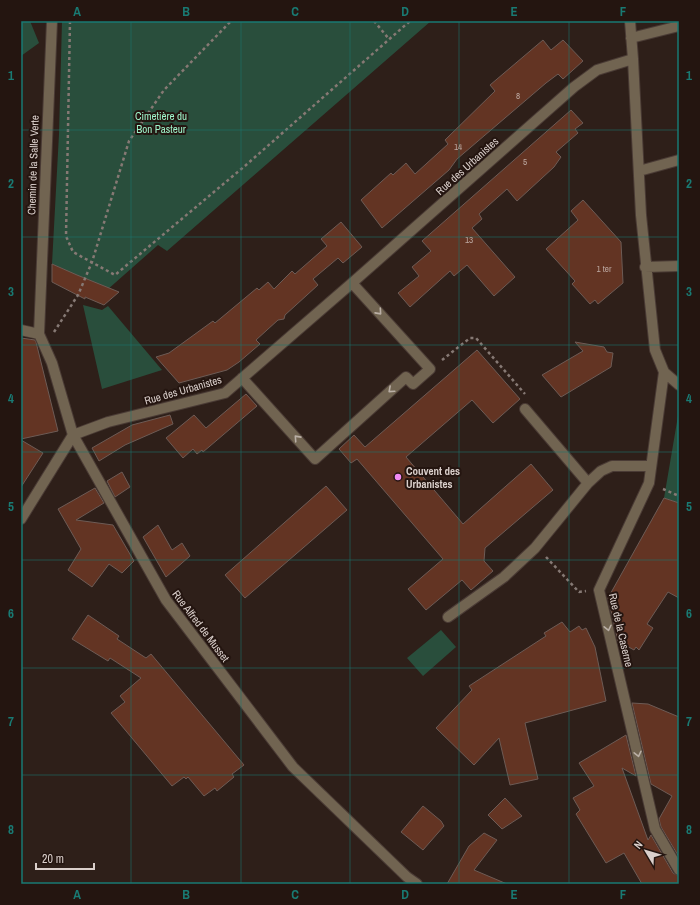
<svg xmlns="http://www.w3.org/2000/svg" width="700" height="905" viewBox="0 0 700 905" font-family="'Archivo Narrow',sans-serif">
  <rect width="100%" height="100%" fill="#2e1f19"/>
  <!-- green -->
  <path fill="#294e3c" d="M21,21h9l9,22 -18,13z
    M62,21h369l-264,230 -9,-6 -51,45 -55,-26 7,-130z
    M83,305l19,5 6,-4 54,64 -60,19z
    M679,410v93l-15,-5z
    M441,630l15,17 -33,29 -16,-18z"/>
  <!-- building -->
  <path fill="#633423" stroke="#6d5b55" d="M543,40l8,10 12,-10 20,21 -20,18 -5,-5 -12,9 -89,76 -8,11 -67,58 -21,-28 30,-27 2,2 13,-12 9,11 33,-30 -3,-4 50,-49 -5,-6z
    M571,110l12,13 -8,6 3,4 -22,19 5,5 -7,10 -37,34 -10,-12 -28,25 3,5 -10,9 43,49 -21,19 -27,-31 -13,11 -4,-5 -40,36 -12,-14 21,-17 -7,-9 19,-16 -9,-10z
    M583,200l38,42 2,41 -25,21 -3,-4 -5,4 -18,-20 3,-3 -29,-32 32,-29 -7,-9z
    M341,222l21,25 -19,16 -5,-5 -25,21 5,6 -33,30 -1,4 -6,1 -22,20 4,4 -21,18 -12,8 -48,13 -23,-26 13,-4 44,-32 2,2 42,-35 2,2 9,-8 6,7 18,-18 3,3 32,-28 -6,-7z
    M52,264l25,11 42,17 -15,13 -19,-8v2l-33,-17z
    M21,338l14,2 1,2 22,89 -37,8z
    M575,342l29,5 3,5 6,1 -2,14 -50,30 -19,-22 41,-24z
    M477,350l43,49 -27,24 -21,-23 -66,57 57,67 68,-60 22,26 -68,58 -1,13 9,10 -22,19 -9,-10 -36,30 -18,-21 35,-30 -86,-100 -6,4 -12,-14 15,-14 11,12z
    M246,394l11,12 -54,46 -1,-2 -5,4 -4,-5 -10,9 -17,-20 28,-23 12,13z
    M170,415l3,9 -48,21 -26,16 -7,-13 40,-23z
    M21,440l22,13 -22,34z
    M122,472l8,15 -15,10 -8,-16z
    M326,486l21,24 -102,88 -20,-23z
    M95,488l9,15 -28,17 37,5 21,36 -12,12 -13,-9 -17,23 -24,-17 13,-21 -23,-40z
    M664,498l15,5v95l-11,-6 -21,32 6,4 -14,22 -3,-3 -2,3 -16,-9 -10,-43z
    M158,525l14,25 10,-7 8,13 -24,21 -23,-40z
    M88,615l31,21 -2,3 29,19 5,-4 93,111 -12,9 2,3 -17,14 -2,-3 -11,8 -16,-19 -2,2 -2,-2 -12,9 -61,-73 14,-11 -5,-6 21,-18 -31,-20 -2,3 -36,-22z
    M562,622l8,10 9,-6 3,4 4,-2 9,19 11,54 -81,22 13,56 -28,6 -11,-47 -25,27 -38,-37 36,-38 -3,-4 77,-50 -2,-3z
    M632,703l16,1 31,13v140l-18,-30 -2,-8 13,-23 -21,-12z
    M626,735l10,41 -14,-8 26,72 3,-5 22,38 6,3v8h-37l-18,-31 -18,10 -30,-49 4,-4 -7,-12 21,-12 -15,-23z
    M505,798l17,18 -20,13 -14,-14z
    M423,806l18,15 3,5 -21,24 -22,-18z
    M484,833l13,7 -23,30 33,14h-60l22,-38z"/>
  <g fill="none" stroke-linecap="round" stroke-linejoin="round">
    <defs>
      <path id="minor" d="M52,21l-13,313 13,29 21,72 93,165 127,167 114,110 10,7
        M630,21l3,38
        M631,38l48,-12
        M639,171l40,-11
        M645,267l34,-1
        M21,330l18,4
        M664,372l-15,111 -50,107 56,239 24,41
        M242,378l73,81 91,-82 7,7 17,-15 -78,-86
        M525,409l63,74
        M21,519l52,-84 35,-13 117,-29 127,-110 222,-196 23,-17 36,-11 8,156 14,135 9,22 15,13
        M448,617l56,-40 31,-29 53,-65 13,-12 11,-5h39"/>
    </defs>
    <!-- minor casing -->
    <use href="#minor" stroke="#4a3b35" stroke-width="12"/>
    <!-- path -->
    <path stroke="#867974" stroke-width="2.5" stroke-dasharray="3 3" stroke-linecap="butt" d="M70,21l-4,215 7,16 42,23 131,-110 164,-144
      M374,21l15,18
      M54,332l24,-37 14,-33 37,-121 35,-51 67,-69
      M442,360l28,-22h6l49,56
      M663,489l16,7
      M546,557l33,35 7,-1"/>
    <!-- minor -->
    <use href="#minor" stroke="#716451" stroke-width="10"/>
  </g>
  <!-- one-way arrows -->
  <defs><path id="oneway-chevron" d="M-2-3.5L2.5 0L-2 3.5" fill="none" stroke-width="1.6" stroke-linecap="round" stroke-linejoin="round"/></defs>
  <g stroke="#baafa6">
    <use href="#oneway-chevron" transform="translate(379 312) rotate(48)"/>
    <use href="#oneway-chevron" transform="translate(391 390) rotate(138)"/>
    <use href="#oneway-chevron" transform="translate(297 438) rotate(-132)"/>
    <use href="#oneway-chevron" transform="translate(608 628) rotate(77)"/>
    <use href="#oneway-chevron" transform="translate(638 754) rotate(77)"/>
  </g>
  <!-- grid -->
  <path fill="none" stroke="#197a73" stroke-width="1" stroke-opacity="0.55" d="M131,21v863M241,21v863M350,21v863M459,21v863M569,21v863M21,130h658M21,237h658M21,345h658M21,452h658M21,560h658M21,668h658M21,775h658"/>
  <!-- markers -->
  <circle fill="#f28af2" stroke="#241510" stroke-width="1.5" cx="398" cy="477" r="4"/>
  <g text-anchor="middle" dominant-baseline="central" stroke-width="4" stroke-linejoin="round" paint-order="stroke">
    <!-- number labels -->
    <g font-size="9" fill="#bca8a1">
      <text x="518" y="96">8</text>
      <text x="458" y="147">14</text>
      <text x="525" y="162">5</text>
      <text x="469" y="240">13</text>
      <text x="604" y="269">1 ter</text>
    </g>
    <!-- park labels -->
    <g font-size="11" fill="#9ef4ca" stroke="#241510">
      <text x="161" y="116">Cimetière du<tspan x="161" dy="13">Bon Pasteur</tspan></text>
    </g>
    <!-- street labels -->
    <g font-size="11" fill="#dacfcb" stroke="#241510">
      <text transform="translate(33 165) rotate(-88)">Chemin de la Salle Verte</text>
      <text transform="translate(467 166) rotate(-42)">Rue des Urbanistes</text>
      <text transform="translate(183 390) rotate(-16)">Rue des Urbanistes</text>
      <text transform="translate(201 626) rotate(53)">Rue Alfred de Musset</text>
      <text transform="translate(621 630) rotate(77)">Rue de la Caserne</text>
    </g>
    <!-- poi labels -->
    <g font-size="11" font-weight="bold" fill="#dacfcb" stroke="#241510" text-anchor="start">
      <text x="406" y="471">Couvent des<tspan x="406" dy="13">Urbanistes</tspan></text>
    </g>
  </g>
  <!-- border -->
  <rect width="700" height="905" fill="none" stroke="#241510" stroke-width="44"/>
  <!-- north arrow -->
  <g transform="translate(646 851) rotate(308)" stroke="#241510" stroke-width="3" paint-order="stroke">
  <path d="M0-3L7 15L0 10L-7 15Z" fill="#dacfcb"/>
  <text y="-6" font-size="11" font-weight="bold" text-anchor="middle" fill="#dacfcb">N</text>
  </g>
  <!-- scale -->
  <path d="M36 863v6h58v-6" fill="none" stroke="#dacfcb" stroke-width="2"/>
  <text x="42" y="863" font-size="12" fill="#dacfcb" stroke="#241510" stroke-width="3" paint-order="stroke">20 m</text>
  <rect x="22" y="22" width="656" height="861" fill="none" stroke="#197a73" stroke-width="1.5"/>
  <g font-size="13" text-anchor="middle" font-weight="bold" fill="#197a73">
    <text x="77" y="16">A</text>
    <text x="186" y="16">B</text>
    <text x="295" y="16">C</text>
    <text x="405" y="16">D</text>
    <text x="514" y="16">E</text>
    <text x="623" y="16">F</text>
    <text x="11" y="80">1</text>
    <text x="689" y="80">1</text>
    <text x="11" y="188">2</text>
    <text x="689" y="188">2</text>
    <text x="11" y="296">3</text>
    <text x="689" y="296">3</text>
    <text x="11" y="403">4</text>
    <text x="689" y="403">4</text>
    <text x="11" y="511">5</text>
    <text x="689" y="511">5</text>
    <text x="11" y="618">6</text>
    <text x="689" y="618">6</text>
    <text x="11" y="726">7</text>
    <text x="689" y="726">7</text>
    <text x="11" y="834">8</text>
    <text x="689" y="834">8</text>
    <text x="77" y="899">A</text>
    <text x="186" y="899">B</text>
    <text x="295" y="899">C</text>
    <text x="405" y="899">D</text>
    <text x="514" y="899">E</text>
    <text x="623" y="899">F</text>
  </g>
</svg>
